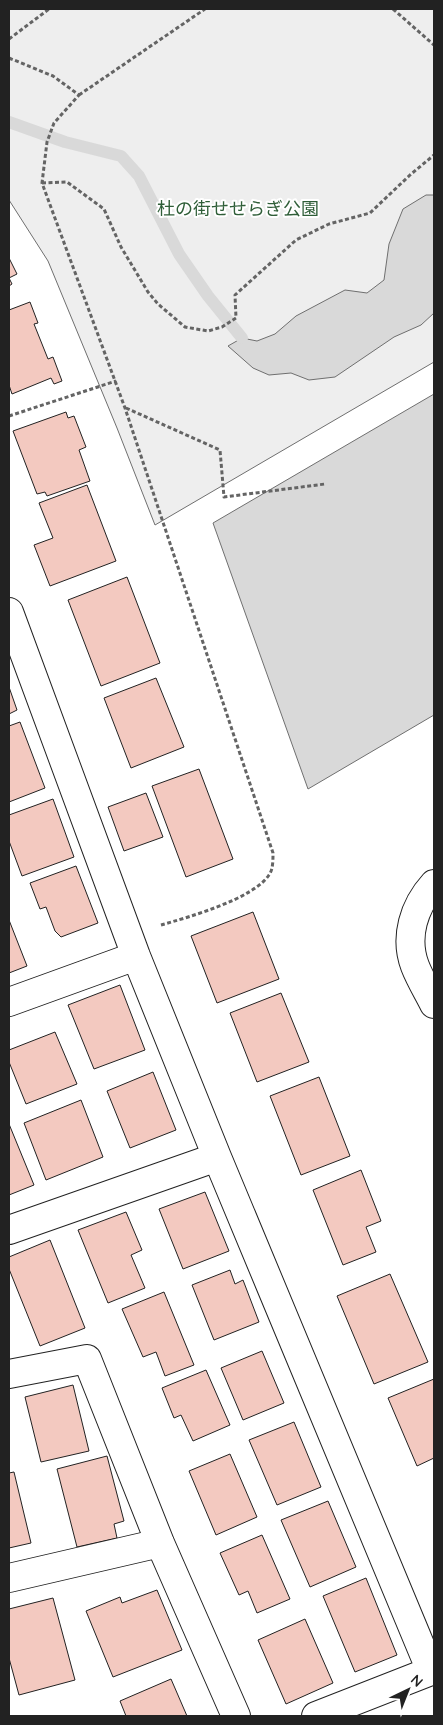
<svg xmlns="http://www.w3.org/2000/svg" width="443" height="1725" viewBox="0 0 443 1725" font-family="Quicksand,'Noto Sans JP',sans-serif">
  <rect width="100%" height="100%" fill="#fff"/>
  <!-- green -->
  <path fill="#eee" stroke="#6f6f6f" d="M9,9h425v353l-279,163 -38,-97 -69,-167 -39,-61z"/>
  <!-- water -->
  <path fill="#d9d9d9" stroke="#6f6f6f" d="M426,195h8v118l-13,12 -27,12 -59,40 -26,3 -18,-7 -22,2 -16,-7 -25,-22 14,-8 15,3 18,-7 21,-18 49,-26 22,3 17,-13 5,-36 14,-35z
    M434,394v321l-126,74 -95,-266z"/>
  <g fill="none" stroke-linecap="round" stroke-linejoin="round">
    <!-- stream -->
    <path stroke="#d9d9d9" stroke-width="12" d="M9,122l56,20 56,14 18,20 40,78 29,42 34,42"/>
  </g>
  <!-- building -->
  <path fill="#f3c9c0" stroke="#222" d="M9,258l8,16 -8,4 3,6 -3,2z
    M30,302l8,21 -4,1 14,35 5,-2 9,24 -8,3 -3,-6 -39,16 -3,-9v-75z
    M66,412l2,6 6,-2 12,31 -7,3 11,31 -43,15 -2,-4 -8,2 -24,-63z
    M87,485l29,76 -66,25 -16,-41 19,-7 -14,-35z
    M127,577l33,86 -59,23 -33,-86z
    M156,678l28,69 -53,21 -27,-70z
    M9,687l8,23 -8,4z
    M20,722l25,66 -36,14v-76z
    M199,769l34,90 -47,18 -34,-91z
    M146,793l17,44 -39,14 -16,-44z
    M53,799l21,58 -52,19 -13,-35v-26z
    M76,866l22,57 -37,14 -6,-6 -9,-24 -6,2 -10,-26z
    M253,912l26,67 -62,24 -26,-67z
    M9,920l18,46 -18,7z
    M120,985l25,65 -51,19 -26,-64z
    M281,993l28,69 -52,20 -27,-69z
    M55,1032l22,52 -51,20 -17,-42v-12z
    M153,1072l23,58 -46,18 -23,-57z
    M319,1077l31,79 -49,19 -31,-79z
    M81,1100l22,57 -57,23 -22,-57z
    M9,1124l25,61 -25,10z
    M361,1170l20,51 -15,6 10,25 -33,13 -30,-75z
    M205,1192l24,59 -46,18 -24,-60z
    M126,1212l16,38 -11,5 14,33 -37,15 -30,-73z
    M50,1240l35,88 -45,18 -31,-77v-12z
    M230,1270l5,14 8,-4 16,42 -45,18 -22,-55z
    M390,1274l38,88 -54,22 -37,-88z
    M164,1292l30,73 -29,11 -9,-24 -13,5 -21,-48z
    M262,1351l22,52 -41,17 -22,-52z
    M206,1370l24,55 -37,16 -12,-26 -7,3 -12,-30z
    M434,1379v79l-17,8 -29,-68z
    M73,1385l16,66 -48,11 -16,-65z
    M294,1422l27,65 -44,18 -28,-65z
    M230,1454l27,63 -41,18 -27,-64z
    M107,1456l17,65 -10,3 3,14 -40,9 -20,-78z
    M14,1472l17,71 -22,5v-75z
    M328,1501l28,66 -46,20 -29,-67z
    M262,1535l28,64 -33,14 -9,-22 -9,4 -19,-42z
    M366,1578l31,77 -42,17 -32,-76z
    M157,1590l25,60 -69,27 -27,-66 34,-14 2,6z
    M53,1598l22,82 -56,15 -10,-37v-49z
    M305,1619l28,64 -47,21 -28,-64z
    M171,1679l16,37h-61l-6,-15z"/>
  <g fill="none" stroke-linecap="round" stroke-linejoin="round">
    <defs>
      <path id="minor" d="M9,612l127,344 81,201 214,514 -115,45
        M434,884c-20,22 -30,53 -19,82 5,13 13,26 19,38
        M9,1002l127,-46
        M9,1230l208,-73
        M9,1374l78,-15 73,184 76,173
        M9,1578l151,-35"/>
    </defs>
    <!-- minor casing -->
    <use href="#minor" stroke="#222" stroke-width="30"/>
    <!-- path -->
    <path stroke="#646464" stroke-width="3" stroke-dasharray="4 2.5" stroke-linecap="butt" d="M393,9l41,36
      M9,39l40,-30
      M9,58l44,18 26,19 -25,28 -7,19 -5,41 83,225 148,445c0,7 0,17 -4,22 -16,24 -80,42 -108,50
      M79,95l126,-86
      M42,183l25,-1 37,27 17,38 27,45 10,12 27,23 23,4 14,-4 14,-9 -1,-23 61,-55 33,-16 41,-11 40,-38 24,-20
      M126,408l94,42 4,47 101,-13
      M9,416l107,-35"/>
    <!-- minor -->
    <use href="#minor" stroke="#fff" stroke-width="28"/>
  </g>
  <g text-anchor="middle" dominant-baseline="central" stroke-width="4" stroke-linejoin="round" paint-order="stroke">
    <!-- park labels -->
    <g font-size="18" fill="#2f5e38" stroke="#fff">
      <text x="238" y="208">杜の街せせらぎ公園</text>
    </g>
  </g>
  <!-- border -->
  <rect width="443" height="1725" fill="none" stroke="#222222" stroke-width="20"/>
  <!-- north arrow -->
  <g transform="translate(408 1690) rotate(43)" stroke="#ffffff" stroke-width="4" paint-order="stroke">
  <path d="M0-4L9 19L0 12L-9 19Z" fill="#222222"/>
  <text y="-8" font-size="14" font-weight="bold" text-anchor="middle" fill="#222222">N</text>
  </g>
</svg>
